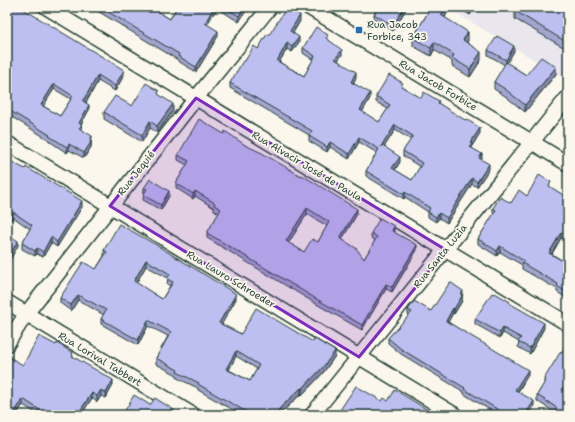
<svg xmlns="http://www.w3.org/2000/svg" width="575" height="422" viewBox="0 0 575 422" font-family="'Shantell Sans',sans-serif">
  <rect width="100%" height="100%" fill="#fbf7ec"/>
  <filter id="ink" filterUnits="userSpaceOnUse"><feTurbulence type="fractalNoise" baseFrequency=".025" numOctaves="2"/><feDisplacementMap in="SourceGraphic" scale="8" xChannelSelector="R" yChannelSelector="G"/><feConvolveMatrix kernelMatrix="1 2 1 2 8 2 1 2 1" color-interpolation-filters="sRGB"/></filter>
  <g filter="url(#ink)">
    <!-- built -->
    <path fill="#e9e6ee" d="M446,7h116l6,4v69z"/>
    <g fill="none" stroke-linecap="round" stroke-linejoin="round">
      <defs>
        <path id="minor" d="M46,7l522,317
          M308,7l260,157
          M7,143l448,272
          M7,302l186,113
          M7,344l19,-30 170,-216 74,-91
          M312,415l256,-318"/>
      </defs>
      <!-- minor casing -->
      <use href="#minor" stroke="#1f3d34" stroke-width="17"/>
      <!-- minor -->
      <use href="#minor" stroke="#fbf7ec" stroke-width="14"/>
    </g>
    <!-- wall -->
    <path fill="#a3a4cf" stroke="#1f3d34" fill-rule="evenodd" d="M7,7l117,68 -9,16 -17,-10 -12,22 3,7 -8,14 1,5 10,12 -1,2v4l-7,11 -15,-8 -2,3 -18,-12v-1l-42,-26v-38l1,-1 -1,-1zM54,89l17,10 -11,17 -17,-10z
      M91,7h62l-1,2 18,10 7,-12h70v2l-8,13 -22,-14 -10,16 11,12 -22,36 -18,-11v-1z
      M406,7v2l-13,22 -19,-12v-5z
      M431,7h20l-6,10 23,23 -1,3 14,17 -11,17 -18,-11v-5l-18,-11 -3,6 -18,-10v-8z
      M457,7h18l-5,8z
      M515,11h53v39l-53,-31z
      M300,21l-7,12 6,9 -7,10 -5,-3 -8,13 25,14 9,-16 -10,-7v-5l25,-9 14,16 -4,5 18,18 -3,5 17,15 -8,14 17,10 9,-13 -12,-7v-6l27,-9 18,11 18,6 41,29 -8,13v2l17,21 -12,18 -5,-3 -25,39 -8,-5 -3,4 -8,-5v-5l-23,-15 -1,2 -38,-23v-5l11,-18 -18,-11 -10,17 -19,-12 -3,5 -18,-11v-6l-79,-47v-5l15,-22 13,-12 11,-14zM395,130l16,10 -8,11v5l17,11 -8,13 -17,-10 5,-8 -16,-15z
      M488,50l26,1 -7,12 19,12 30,-1 -31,38 -20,-16 -11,-7v-7l11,-17 -17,-10z
      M159,95l14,16 -16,22 -7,-5 -8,14 -38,-23v-7l28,-6z
      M568,115v23l-2,-1v-5l2,-4 -4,-2v-5z
      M224,134l21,11 112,69 -15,25 22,20 11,-18 -4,-3v-5l23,-1 23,18 -25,42 -6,-3 -24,41 -44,-25 -111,-67v-5l12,-20 -5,-3v-2l-19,-12 -2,3 -17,-11v-5l11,-18 -9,-5v-5zM307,214l20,12 -9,16 -14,10 -16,-9z
      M7,159l75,48 -25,40 -6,-4 -8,14 -6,-3 -2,2 -13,-7v-6l8,-14 -17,-12 -1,3 -2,-1 -3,5z
      M144,188l25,8 -8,14 -18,-10z
      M551,188l17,10v43l-7,-3 -9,16 16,10v35l-11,-7v-3l-35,-20v-4l-22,-13 -3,4 -19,-12v-5l16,-25 -1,-1v-5l18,-5 16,-7z
      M153,244l83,55 -15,25 20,10 94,22 -12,17 -21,22 -1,-1 -22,21h-37l-44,-25v-2l-21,-10v-3l-21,-11v-6l12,-22 -20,-10 -10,19 -37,-21v-5l3,-4 -26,-15 -7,11 -11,-8v-5l36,-29 8,-13v-6zM146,266l22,12 -1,6 3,2 -8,13 -26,-16zM236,356l21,13 -7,12 -21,-11z
      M463,296l-1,1v4l-8,13 -1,-1 -5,9 80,53 -10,17 16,14 -6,9h-30l-34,-21v-2l-63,-38 -13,-11v-5l21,-22 -1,-1v-5l23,1z
      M510,304l34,24 -14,26 -12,-7 1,-5 -16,-9 -3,5 -25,-14v-5z
      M73,357l40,28 -7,13 -5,-2 -4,6 -5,-4 -11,17h-42l-16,-10 -7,10h-9l16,-50z
      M544,379l24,7 -3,5 3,2 -14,19 -17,-11v-6l7,-11z"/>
    <!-- shaded-wall -->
    <path fill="#8586a9" stroke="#1f3d34" d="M214,7h3v1l-12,20v-5z
      M244,7h3v2l-8,13v-6z
      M404,7h2v2l-13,22v-5z
      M446,7h5l-10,16v-8z
      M470,7h5l-5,8z
      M300,15v6l-10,16v-6z
      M218,31v5l-22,36v-5z
      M468,32v8l-5,8v-8z
      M299,37v5l-7,10v-5z
      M434,42v8l-3,6v-8z
      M287,43v6l-10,17v-5z
      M514,46v5l-8,14v-5z
      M342,50v5l-7,9v-5z
      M481,52v8l-11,17v-8z
      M556,67v7l-31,38v-7z
      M124,70v5l-9,16v-5z
      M356,72v6l-5,9v-5z
      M98,75v6l-15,26v-6z
      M54,84v5l-13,21v-5z
      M370,93v5l-10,18v-6z
      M173,104v7l-16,22v-7z
      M89,105v5l-10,18v-5z
      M150,121v7l-8,14v-7z
      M395,125v5l-14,22v-5z
      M480,128v5l-8,13v2l-2,-1 1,-5z
      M92,136l-1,11 -7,11v-5z
      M359,137v5l-10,17v-5z
      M330,142v5l-3,5v-5z
      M69,144v6l-2,3v-6z
      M482,154v5l-3,4v-5z
      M400,157v5l-8,12v-6z
      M489,164v5l-12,18v-5z
      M472,178v6l-25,39v-5z
      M169,191v5l-8,14v-5z
      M195,191v5l-2,3v-5z
      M405,192v5l-1,2v-5z
      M82,201v6l-25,40v-5z
      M307,208v6l-21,33v-6z
      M357,209v5l-17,29v-5z
      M13,212v5l-1,3v-5z
      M439,213v5l-3,4v-5z
      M10,214v5l-3,5v-6z
      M394,226v6l-2,4v-5z
      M561,233v5l-12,20v-5z
      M51,237v6l-8,14v-5z
      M18,241v5l-11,19v-6z
      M417,245v5l-25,42v-5z
      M500,246v6l-3,4v-5z
      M37,248v6l-2,2v-5z
      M146,260v6l-12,21v-6z
      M386,284v5l-24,41v-5z
      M463,291l-1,10 -8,13v-5z
      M236,294v5l-17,30v-6z
      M78,295v5l-7,11v-6z
      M453,308v5l-7,13v-5z
      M148,320v6l-10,19v-5z
      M544,323v5l-14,26v-6z
      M503,328v5l-3,5v-5z
      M236,351v5l-10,19v-6z
      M335,351v5l-12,17 -21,22v-6z
      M528,370v5l-13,20v-5z
      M113,380v5l-7,13v-5z
      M568,380v6l-6,9v-6z
      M301,388v6l-22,21h-3l4,-7z
      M101,390v6l-4,6v-6z
      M92,393v5l-11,17h-4z
      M23,399v6l-7,10h-3z
      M534,401v5l-6,9h-3z
      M174,410v5h-3z"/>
    <!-- building -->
    <path fill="#bebff1" stroke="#1f3d34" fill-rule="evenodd" d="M7,7h13l104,63 -9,16 -17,-11 -15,26 6,4 -10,18 3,2 -3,3 13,8 -2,5 1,1 -7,11 -15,-9 -2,3 -18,-11 1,-1 -43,-26v-33l3,-5 -3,-2zM54,84l19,12 -13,20 -19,-11z
      M100,7h50l20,12 7,-12h37l-9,16 13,8 -22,36 -18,-11 1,-2z
      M224,7h20l-5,9z
      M287,7l13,8 -10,16 9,6 -7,10 -5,-4 -10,18 27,15 11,-20 -12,-8 13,-21 12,8 -2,3 16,12 -7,9 21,13 -5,10 19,11 -10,17 19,12 11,-17 -14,-9 13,-21 14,8 -2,3 20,12 3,-6 15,9 -1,2 27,17 1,-1 14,9 -9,14 1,1 -2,4 12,7 -3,4 10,6 -12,18 -5,-4 -25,40 -8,-5 -3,4 -8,-5 2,-4 -25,-16 -1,2 -38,-23 13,-22 -20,-12 -10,17 -19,-12 -3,5 -18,-11 3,-5 -82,-48 13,-22h2l9,-15 4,3 9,-15 2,1zM395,125l18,11 -10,15 19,12 -10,17 -20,-12 8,-11 -18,-12 -1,2z
      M379,7h25l-11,19 -19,-12z
      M431,7h15l-5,8 27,17 -5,8 18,12 -11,17 -18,-11 2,-3 -20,-13 -3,6 -18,-10z
      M517,7h45l6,4v32l-53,-32z
      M497,36l17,10 -8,14 -18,-10z
      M541,57l15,10 -31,38 -20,-16 -11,-7 12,-20 20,13z
      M146,83l13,8 -1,3 15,10 -16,22 -7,-5 -8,14 -38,-23 11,-16 17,10z
      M568,115v8l-4,-2z
      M199,119l25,15 1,-3 20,14 17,8 39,23 1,-1 55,34 -17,29 16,10 8,11 13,-22 -6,-4 9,-15 14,8 -2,5 25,14 -25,42 -6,-3 -24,41 -44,-25 -111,-67 14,-24 -7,-4 1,-2 -20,-12 -2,3 -17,-11 13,-22 -11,-6zM307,208l22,14 -11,20 -6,-3 -8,13 -18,-11z
      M7,159l18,10 1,-2 56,34 -25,41 -6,-5 -8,15 -6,-4 -2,3 -13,-8 10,-18 -19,-13 -1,3 -2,-1 -3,4z
      M539,175l12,7 -2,4 19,12v38l-7,-3 -12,20 19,11v29l-11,-7 1,-2 -36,-21 2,-2 -24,-15 -3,5 -19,-12 18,-29 -3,-2 7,-11 11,6 8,-13 8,6z
      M150,179l19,12 -8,14 -18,-10 4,-6 -3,-1z
      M119,224l34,19 83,51 -17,29 22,11 15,-26 57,34 2,-3 20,12 -12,16 -21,22 -1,-1 -21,20 -4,7h-24l-39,-22 -15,-9 1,-1 -22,-11 1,-2 -22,-12 15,-26 -23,-12 -10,20 -37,-21 5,-9 -28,-15 -7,10 -11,-7 23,-36 13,7 11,-17 -3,-2zM146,260l24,14 -3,5 6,3 -11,17 -28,-18zM236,351l23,14 -9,16 -24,-12z
      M7,234l11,7 -11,18z
      M450,282l13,9 -2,4 1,1 -8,13 -1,-1 -7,13 82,49 -13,20 19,11 -9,14h-18l-43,-26 1,-1 -64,-39 -13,-11 24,-26 -4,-2 6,-9 17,10z
      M492,293l2,1 1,-1 15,9 -1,1 35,20 -14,25 -12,-6 3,-4 -18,-10 -3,5 -25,-14z
      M39,336l17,9 1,-2 16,10 -1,3 41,24 -7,13 -5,-3 -4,6 -5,-3 -15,22h-36l2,-3 -20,-13 -10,16h-6v-53l2,-5 14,8z
      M564,348l4,3v29l-6,9 6,4v22h-16l5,-7 -20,-13 9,-15 -2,-1 17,-28 1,1z
      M356,386l26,15 2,-3 4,3 7,-11 41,25h-94l-4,-2z
      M134,395l16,10 5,-7 19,12 -3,5h-47l-1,-1z"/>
  </g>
  <!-- marked area -->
  <path fill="#7b2cbf" fill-opacity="0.2" stroke="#7b2cbf" stroke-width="3" stroke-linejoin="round" d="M196,98l250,152 -87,107 -249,-151z"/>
  <!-- markers -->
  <rect fill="#1f6fb2" stroke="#fbf7ec" stroke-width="1.5" x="355" y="26" width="8" height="8" rx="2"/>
  <g text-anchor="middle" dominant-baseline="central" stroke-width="3.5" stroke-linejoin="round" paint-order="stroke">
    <!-- poi labels -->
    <g font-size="10" fill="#1f3d34" stroke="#fbf7ec" text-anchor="start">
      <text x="367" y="24">Rua Jacob<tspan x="367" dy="12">Forbice, 343</tspan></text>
    </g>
    <!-- street labels -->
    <g font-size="10" fill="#1f3d34" stroke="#fbf7ec">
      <text transform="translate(438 85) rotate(31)">Rua Jacob Forbice</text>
      <text transform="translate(307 166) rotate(31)">Rua Alvacir José de Paula</text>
      <text transform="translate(136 173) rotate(-52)">Rua Jequié</text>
      <text transform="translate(440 256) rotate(-51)">Rua Santa Luzia</text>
      <text transform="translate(231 279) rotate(31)">Rua Lauro Schroeder</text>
      <text transform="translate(100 359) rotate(31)">Rua Lorival Tabbert</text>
    </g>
  </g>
  <!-- margin -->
  <rect width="575" height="422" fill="none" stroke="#fbf7ec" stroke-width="24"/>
  <rect x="12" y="12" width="551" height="398" fill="none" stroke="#1f3d34" stroke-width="1.5" filter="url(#ink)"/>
</svg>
